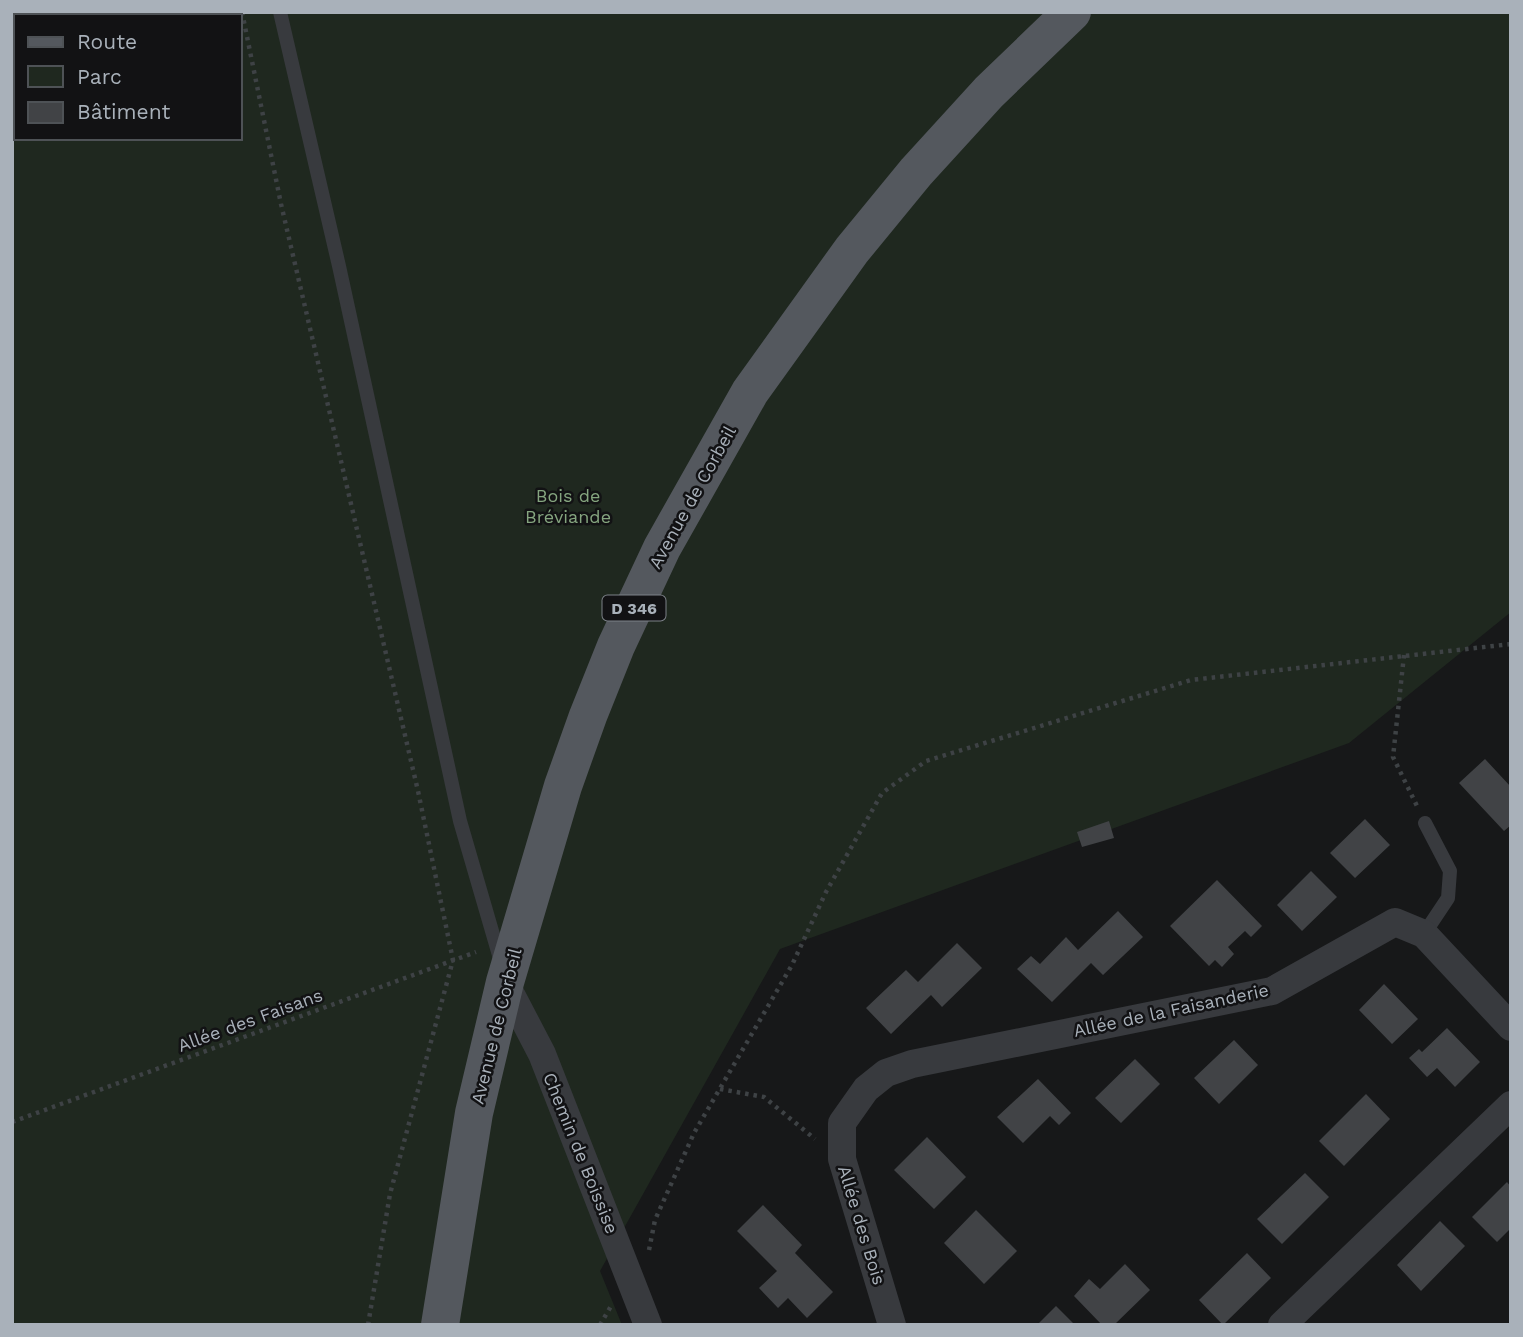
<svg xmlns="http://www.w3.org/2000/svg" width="1523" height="1337" viewBox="0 0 1523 1337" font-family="'Work Sans',sans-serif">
  <rect width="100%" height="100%" fill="#171819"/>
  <!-- green -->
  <path fill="#1f281f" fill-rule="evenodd" d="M12,12h1499v600l-162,131 -569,206 -180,322 22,54h-610zM16,16h224v122h-224z"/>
  <!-- building -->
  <path fill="#414346" d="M1485,759l26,28v38l-7,6 -45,-48z
    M1365,819l25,26 -35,33 -25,-25z
    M1109,821l5,17 -32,9 -5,-15z
    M1311,871l26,26 -35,34 -25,-26z
    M1217,880l45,46 -11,11 -6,-6 -17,16 6,7 -12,13 -7,-7 -6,6 -39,-40z
    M1118,911l25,26 -40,38 -12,-12 -39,39 -35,-33 14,-13 9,8 26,-27 12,13z
    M957,943l25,25 -40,39 -11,-12 -40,39 -25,-26 40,-38 12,12z
    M1384,984l34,35 -26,25 -33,-34z
    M1447,1028l33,34 -25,25 -18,-19 -10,9 -18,-19 10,-9 3,3z
    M1234,1040l24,25 -39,39 -25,-26z
    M1135,1059l25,25 -39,39 -26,-25z
    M1038,1079l33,34 -12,12 -9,-9 -27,27 -26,-26z
    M1366,1094l24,25 -46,47 -25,-25z
    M927,1137l39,40 -32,32 -40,-39z
    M1305,1173l24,24 -47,47 -25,-25z
    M1507,1182l4,5v41l-14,14 -25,-25z
    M763,1205l39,40 -7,8 38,39 -26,26 -19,-20 -10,10 -19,-20 18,-17 -40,-40z
    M976,1210l41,41 -33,33 -40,-41z
    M1440,1221l25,25 -44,45 -24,-26z
    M1247,1253l24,25 -48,47 -24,-25z
    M1125,1264l25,26 -36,35h-12l-28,-29 15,-17 11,10z
    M1056,1306l19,19h-38z"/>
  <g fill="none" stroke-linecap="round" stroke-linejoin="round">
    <!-- path -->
    <path stroke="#3e4245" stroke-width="4.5" stroke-dasharray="3.5 5" stroke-linecap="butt" d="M242,12l39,192 137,587 35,169 -63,234 -22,131
      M1404,655l-11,102 24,49
      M720,1089l44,8 51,42
      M12,1122l464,-170
      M649,1250l6,-30 39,-87 98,-168 34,-73 56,-99 44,-32 265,-81 320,-36
      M600,1325l11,-19"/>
    <!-- lane -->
    <path stroke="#383a3e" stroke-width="14" d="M280,12l59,254 121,555 41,141
      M1424,934l24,-36 2,-27 -25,-48"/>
    <!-- street -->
    <path stroke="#383a3e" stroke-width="28" d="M506,985l36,69 106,271
      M892,1325l-50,-166v-36l24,-34 20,-16 26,-9 360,-73 123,-69 29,12 87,93
      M1282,1325l229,-220"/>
    <!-- primary -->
    <path stroke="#54585e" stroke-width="38" d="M440,1325l34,-212 31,-131 58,-196 25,-70 28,-70 46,-98 88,-156 102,-142 64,-78 73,-80 83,-80"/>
  </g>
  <g text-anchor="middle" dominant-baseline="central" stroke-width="5" stroke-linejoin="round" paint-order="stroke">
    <!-- shield labels -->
    <rect fill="#121214" stroke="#7c8188" stroke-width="2" x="602.5" y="595.5" width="63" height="25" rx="5"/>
    <g font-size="16" font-weight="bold" fill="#a9b1ba">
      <text x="634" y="608">D 346</text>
    </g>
    <!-- park labels -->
    <g font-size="18" fill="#85a57f" stroke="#121214">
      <text x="568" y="495">Bois de<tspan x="568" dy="21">Bréviande</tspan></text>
    </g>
    <!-- street labels -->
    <g font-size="18" fill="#a9b1ba" stroke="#121214">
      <text transform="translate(692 497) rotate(-61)">Avenue de Corbeil</text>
      <text transform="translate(1171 1010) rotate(-12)">Allée de la Faisanderie</text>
      <text transform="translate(250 1020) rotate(-20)">Allée des Faisans</text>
      <text transform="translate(496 1026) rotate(-76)">Avenue de Corbeil</text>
      <text transform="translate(581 1153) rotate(68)">Chemin de Boissise</text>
      <text transform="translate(862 1225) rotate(73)">Allée des Bois</text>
    </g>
  </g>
  <!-- border -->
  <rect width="1523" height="1337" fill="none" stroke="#a9b1ba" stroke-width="28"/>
  <!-- legend -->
  <rect x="14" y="14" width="228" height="126" fill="#121214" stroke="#4e5256" stroke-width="2"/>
  <rect x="28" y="37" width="35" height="10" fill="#54585e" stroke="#4e5256" stroke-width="2"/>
  <text x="77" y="49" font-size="21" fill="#a9b1ba">Route</text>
  <rect x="28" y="66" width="35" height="21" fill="#1f281f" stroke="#4e5256" stroke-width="2"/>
  <text x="77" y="84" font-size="21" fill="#a9b1ba">Parc</text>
  <rect x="28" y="102" width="35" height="21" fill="#414346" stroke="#4e5256" stroke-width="2"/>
  <text x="77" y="119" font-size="21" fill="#a9b1ba">Bâtiment</text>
</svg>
